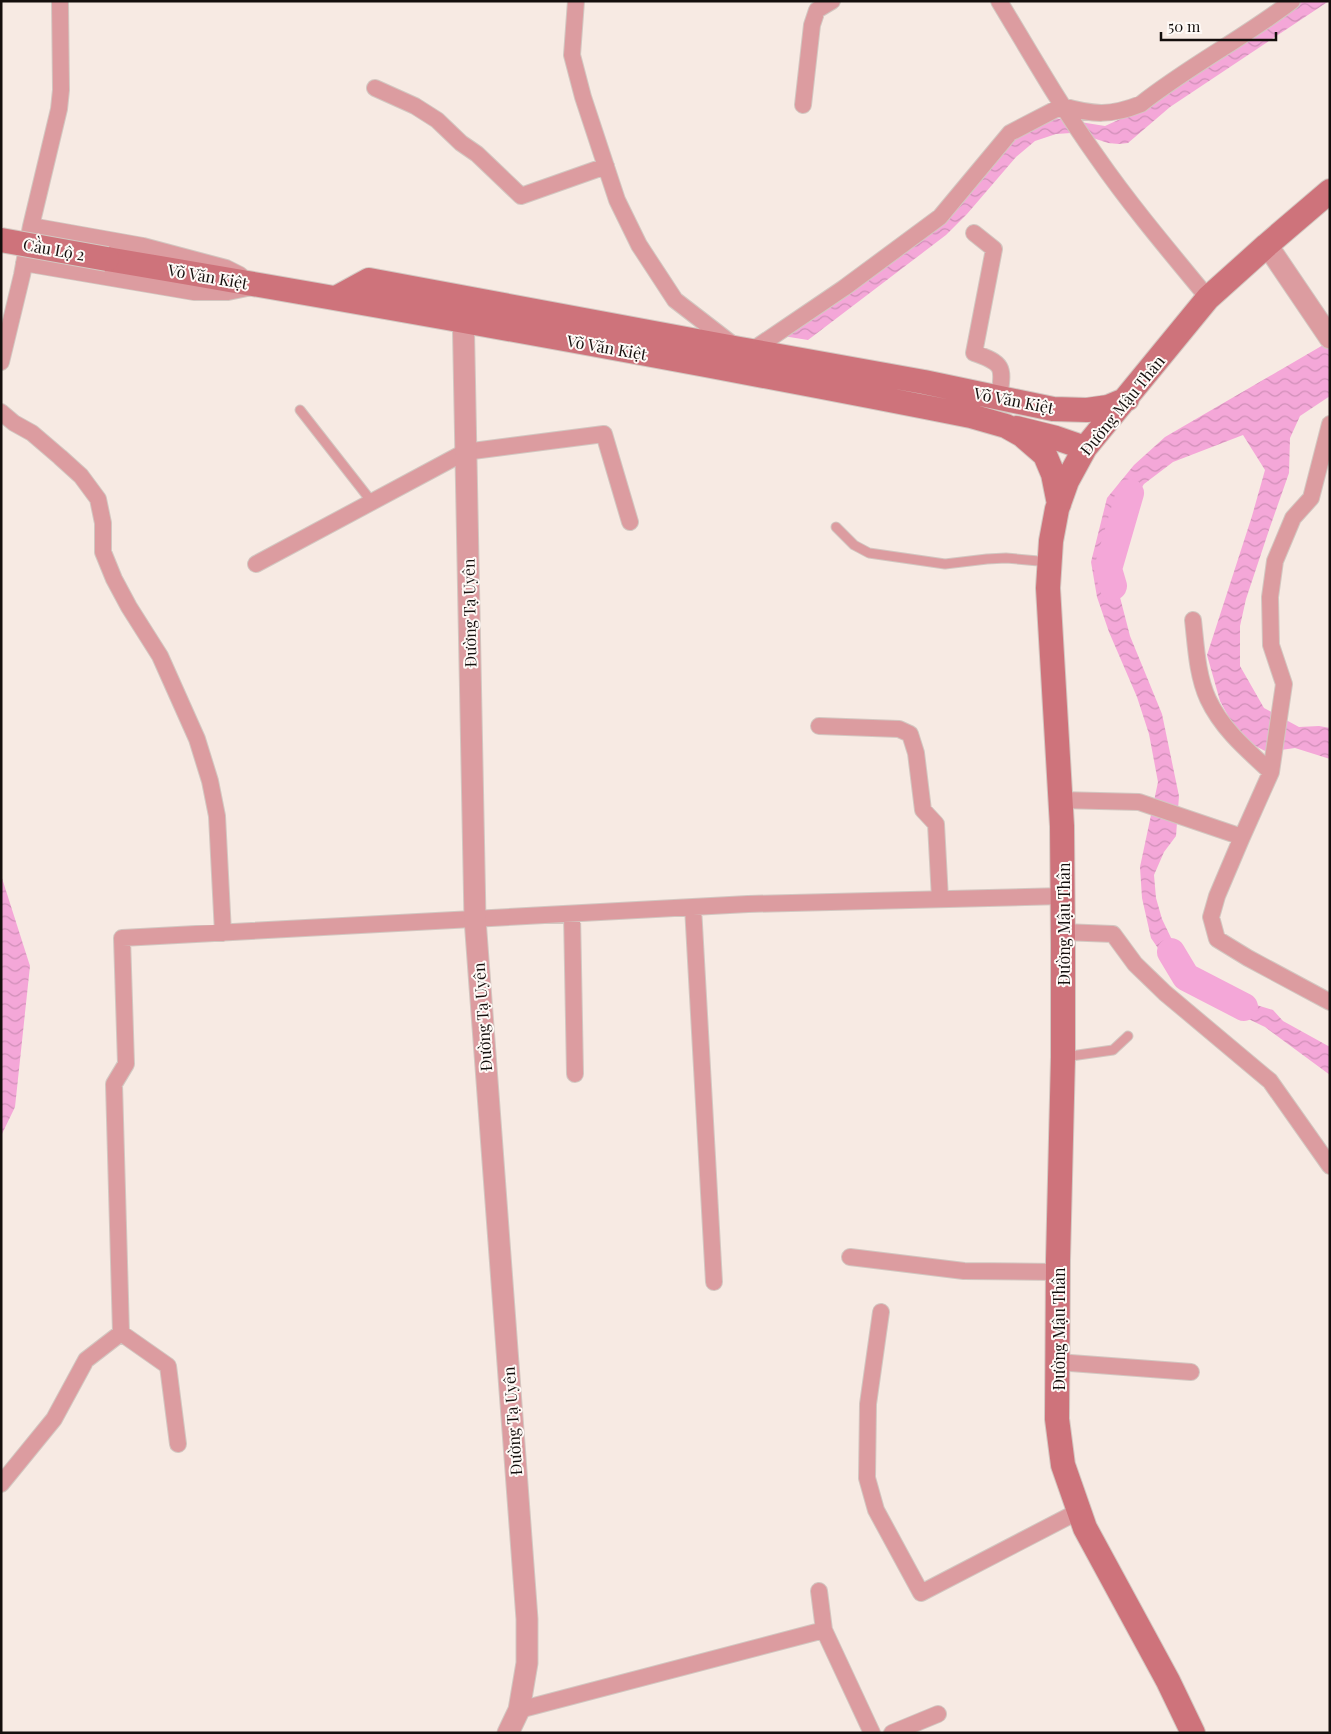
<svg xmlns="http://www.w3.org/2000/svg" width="1331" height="1734" viewBox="0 0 1331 1734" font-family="'Playfair Display',serif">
  <defs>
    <pattern id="water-waves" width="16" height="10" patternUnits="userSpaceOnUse" patternTransform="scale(1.25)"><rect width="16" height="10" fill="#f4a7d8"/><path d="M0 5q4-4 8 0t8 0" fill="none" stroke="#d08fb8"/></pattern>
  </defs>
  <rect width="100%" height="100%" fill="#f7eae3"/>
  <!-- water -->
  <path fill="url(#water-waves)" d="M1302,1h27l-159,106 -42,36 -9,1 -11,-1 -15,-5 -22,-5 -15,1 -21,7 -19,16 -49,57 -21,21 -138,105 -25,-4 81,-55 149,-142 42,-21 50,8 35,-16z
    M1330,341v55l-30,20 -10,22 -1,35 -19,54 -24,72 -6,27v40l24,42 35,19 20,-1 11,2v31l-35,-11 -28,4 -27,-14 -20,-37 -13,-46 45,-139 13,-46 -22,-35 -70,27 -29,22 -13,20 -18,38 1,32 16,62 32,78 17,82 -3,40 -12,16 -10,23 2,23 6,21 23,48 9,15 17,9 62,19 10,11 47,26v28l-65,-48 -79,-38 -35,-51 -9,-40 -2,-31 18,-85 -9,-48 -12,-37 -28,-65 -12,-35 -6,-35 16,-64 27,-33 31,-28z
    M1,875l29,91 -15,141 -14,29z"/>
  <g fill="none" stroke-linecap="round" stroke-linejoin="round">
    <!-- river -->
    <path stroke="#f4a7d8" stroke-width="28" d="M1113,586l-5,-17 22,-76
      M1171,952l15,25 58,30"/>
    <defs>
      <path id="service" d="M300,410l72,92
        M836,527l18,18 15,8 76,11 42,-5 19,-1 44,4
        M1064,1057l49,-7 15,-14"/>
      <path id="minor" d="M576,1l-4,54 11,42 34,103 22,45 36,55 61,47
        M999,1c32,53 62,106 98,156 34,49 73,95 111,141
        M375,88l40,18 22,14 24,23 16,11 44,42 85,-30
        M803,105l9,-80 5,-15 15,-9
        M31,226l112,20 83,22 14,7
        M974,233l20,16 -20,104c32,11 29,15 25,46
        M24,263l170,29h34l24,-5
        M751,351l93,-63 96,-71 70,-84 52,-27c31,9 49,10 79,-2 48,-38 103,-66 151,-103
        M1,362l21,-87 9,-49 28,-117 2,-19 -1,-89
        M1,412l13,11 18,10 28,24 21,19 17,23 5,24v29l11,27 15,28 31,49 37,83 13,42 7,35 6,117
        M256,564l209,-112 139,-18 26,88
        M1193,620c3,26 4,55 15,79 14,30 39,51 63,73
        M819,726l80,3 11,5 6,19 7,57 13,14 4,75
        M1060,800l79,2 103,35 29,-65 13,-88 -13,-39 -1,-48 5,-36 18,-43 18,-20 19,-74
        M1242,837l-25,59 -6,21 6,22 31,19 82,44
        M693,907l21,375
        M572,914l3,160
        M1063,932l50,2 22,30 30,29 105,88 60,85
        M850,1257l114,14 94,1
        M881,1312l-13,92 -1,74 9,32 45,83 158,-82
        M121,1333l47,33 10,78
        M1057,1362l134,10
        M1,1484l53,-65 32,-59 35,-27 -7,-249 12,-20 -4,-126 626,-34 315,-8
        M819,1591l5,39
        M519,1710l305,-80 48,103
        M892,1733l46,-19"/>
      <path id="tertiary" d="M1267,245l63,93
        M463,305l12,614 52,700v44l-8,47 -11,23"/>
      <path id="secondary" d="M107,259c289,49 577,100 864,157l35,10 16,9 23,20 8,19 6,30
        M336,298l33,-18 371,69 184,33 129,27 34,1 21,-3 19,-8
        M1016,428l40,10 29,10
        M1193,1733l-25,-52 -83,-153 -22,-63 -6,-46 1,-159 5,-203v-112l-1,-119 -14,-238 3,-47 6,-32 10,-28 18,-33 123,-150 59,-53 63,-54"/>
    </defs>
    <!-- service casing -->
    <use href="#service" stroke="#d3c7c1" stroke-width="11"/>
    <!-- minor casing -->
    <use href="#minor" stroke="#d3c7c1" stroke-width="18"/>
    <!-- tertiary casing -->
    <use href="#tertiary" stroke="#d3c7c1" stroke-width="23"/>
    <!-- secondary casing -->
    <use href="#secondary" stroke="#d3c7c1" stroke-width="26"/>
    <!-- service -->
    <use href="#service" stroke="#dc9ca0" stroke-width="9"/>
    <!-- minor -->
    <use href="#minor" stroke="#dc9ca0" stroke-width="16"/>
    <!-- tertiary -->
    <use href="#tertiary" stroke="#dc9ca0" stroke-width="21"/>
    <!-- secondary -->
    <use href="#secondary" stroke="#ce737b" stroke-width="24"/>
    <defs>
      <path id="secondary-bridge" d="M1,240l106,19"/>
    </defs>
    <!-- secondary-bridge casing -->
    <use href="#secondary-bridge" stroke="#d3c7c1" stroke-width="26" stroke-linecap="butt"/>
    <!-- secondary-bridge -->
    <use href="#secondary-bridge" stroke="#ce737b" stroke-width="24"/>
  </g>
  <g text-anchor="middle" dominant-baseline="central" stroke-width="4" stroke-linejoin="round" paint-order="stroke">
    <!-- street labels -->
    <g font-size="16" fill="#140f0d" stroke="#fef9f6">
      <text transform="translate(54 249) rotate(10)">Cầu Lộ 2</text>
      <text transform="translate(208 276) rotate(10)">Võ Văn Kiệt</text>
      <text transform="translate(607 347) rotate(10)">Võ Văn Kiệt</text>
      <text transform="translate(1014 400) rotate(11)">Võ Văn Kiệt</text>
      <text transform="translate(1122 405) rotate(-51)">Đường Mậu Thân</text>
      <text transform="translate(469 613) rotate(-91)">Đường Tạ Uyên</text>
      <text transform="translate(1063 924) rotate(-90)">Đường Mậu Thân</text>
      <text transform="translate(482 1017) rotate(-94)">Đường Tạ Uyên</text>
      <text transform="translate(1058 1329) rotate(-90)">Đường Mậu Thân</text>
      <text transform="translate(512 1421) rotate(-94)">Đường Tạ Uyên</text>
    </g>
  </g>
  <!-- border -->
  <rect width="1331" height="1734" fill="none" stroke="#140f0d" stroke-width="5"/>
  <!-- scale -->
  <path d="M1161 32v8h115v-8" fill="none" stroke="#140f0d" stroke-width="2.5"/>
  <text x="1168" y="32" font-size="15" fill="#140f0d" stroke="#fef9f6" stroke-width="4" paint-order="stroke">50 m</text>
</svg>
